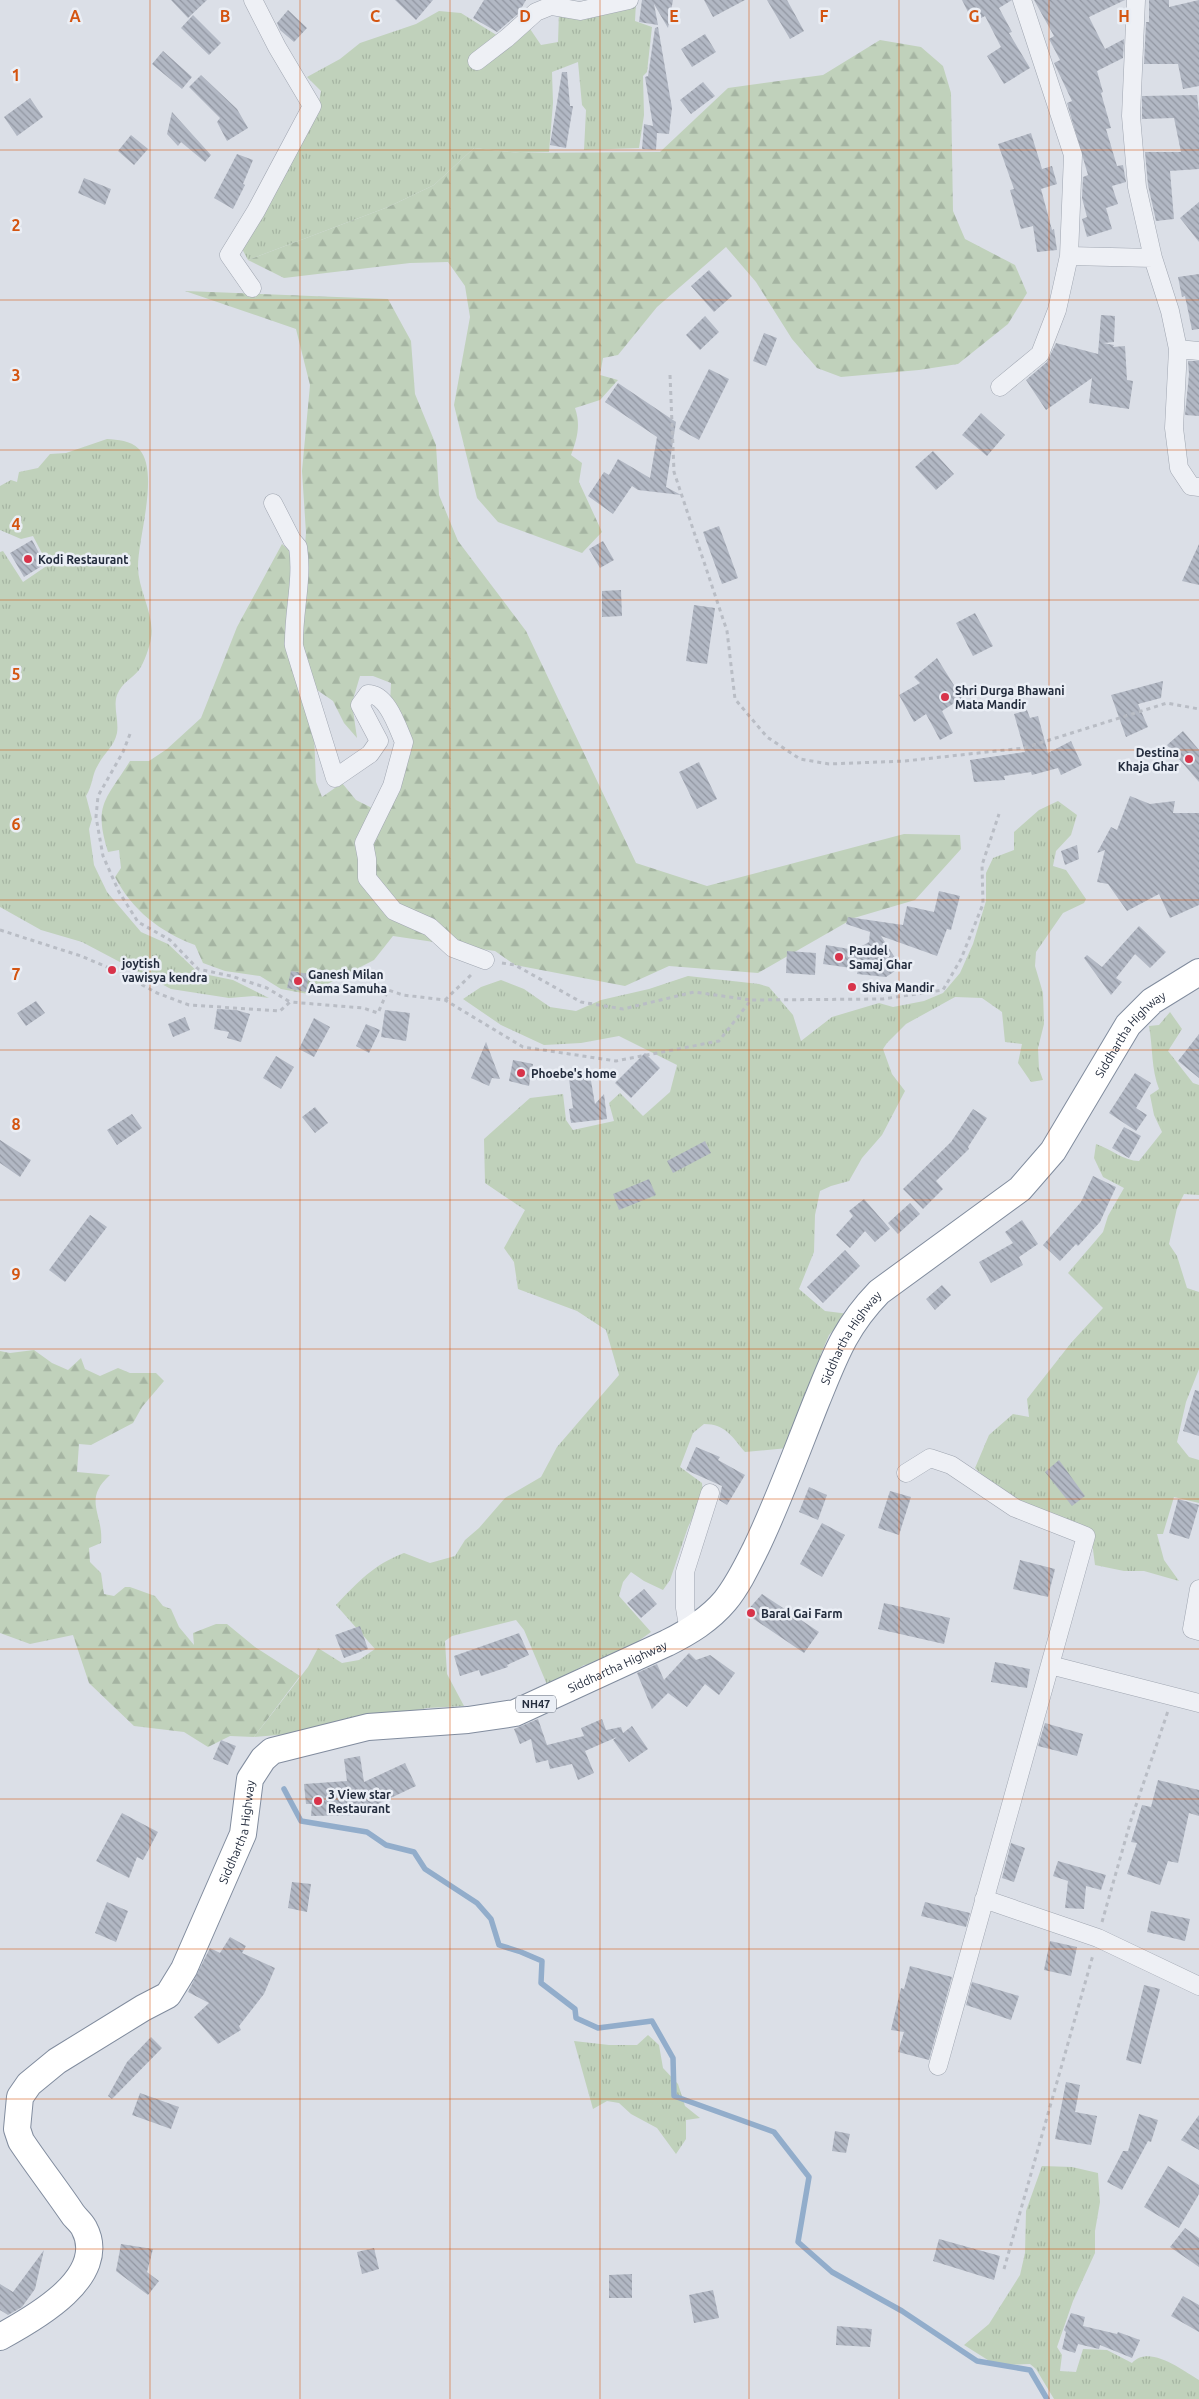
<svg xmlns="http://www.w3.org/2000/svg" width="1199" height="2399" viewBox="0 0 1199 2399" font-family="Ubuntu,sans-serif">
  <defs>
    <pattern id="grass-tufts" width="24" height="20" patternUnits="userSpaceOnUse" patternTransform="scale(1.25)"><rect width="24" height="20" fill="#c0d1bb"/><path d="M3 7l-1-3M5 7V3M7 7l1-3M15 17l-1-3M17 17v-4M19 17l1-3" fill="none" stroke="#a5b4a2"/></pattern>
    <pattern id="forest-firs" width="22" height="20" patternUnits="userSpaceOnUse" patternTransform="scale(1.25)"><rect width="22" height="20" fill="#c0d1bb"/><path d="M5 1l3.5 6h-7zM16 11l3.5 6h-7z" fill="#a5b4a2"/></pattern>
    <pattern id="building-back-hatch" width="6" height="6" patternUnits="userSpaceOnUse" patternTransform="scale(1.25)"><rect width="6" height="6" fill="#b2b8c4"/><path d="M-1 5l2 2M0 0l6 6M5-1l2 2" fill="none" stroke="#9196a1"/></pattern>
  </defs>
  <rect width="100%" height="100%" fill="#dbdfe7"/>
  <!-- grass -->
  <path fill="url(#grass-tufts)" d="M636,2l-1,19 17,6 -5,45 -4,4 1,39 -5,33 -55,2 2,-40 -4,-5 -4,-43 -26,10 1,31 -4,49 -29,1 -46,-5 -40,37 -46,22 -140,53 -8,-15 78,-137 3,-17 -14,-14 33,-18 20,-16 56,-19 23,-13 22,2 37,23 28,-13 15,22 17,-3 1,-30z
    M107,439c11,1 23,1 32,10 21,23 -1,88 -1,118 0,23 17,48 13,71 -1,8 -7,25 -12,32 -7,9 -16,11 -22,25 -4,11 2,26 0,38 -3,14 -13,20 -19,32 -6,9 -5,20 -12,31l6,23 -3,10 5,36 13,27 34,40 27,12 31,29 34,7 36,18 -15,-2 -25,2 -58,-9 -89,-47 -41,-12 -41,-23v-355l3,-1 20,31 25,-17 -15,-29 -12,3 -21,-9v-44l11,-6 6,2 2,-10 19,-4 12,-14 16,-1z
    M1058,801l19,14 -6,20 -15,16 -3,15 13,4 20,29 -2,4 -21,10 -27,39 -1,14 8,27 1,31 -6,24 1,21 4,11 -12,2 -13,-19 4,-19 -17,-2 -3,-30 -20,-14 -27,-1 -49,27 -19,19 -4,6 9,25 13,17 -23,44 -20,23 -13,23 -18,5 -11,5 -5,24 -1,37 -15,37 26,22 24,3 -20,21 -8,19 -4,21 -29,73 -43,4c-13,-15 -19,-28 -41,-28l-11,9 -13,34 22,16 1,14 -15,30 -18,53 -7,10 -19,-9 -13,-9 -8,10 -4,14 32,36 -35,25 -11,6 -21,2 -36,22 -24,-57 -8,-10 -64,16 -7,5 2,33 17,32 -37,2 -125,25 -48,4 54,-70 10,-19 24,15 17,-3 16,-11 -39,-44c23,-24 37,-40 68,-52l26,10 25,-7 10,-16 14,-12 26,-30 36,-21 16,-30 62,-72 -13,-45 -29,-19 -59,-22 -4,-27 -10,-14 21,-38 -40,-27 -1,-44 46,-41 33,-4 3,26 7,10 41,-9 -5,-18 11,-10 23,23 27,-24 7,-27 -58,-29 -38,7 -37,2 -43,-20 -38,-26 18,-12 20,-7 23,9 26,18 26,4 25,-11 48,-11 39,-13 71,8 10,3 24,28 8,26 31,-24 47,-14 14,4 31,-6 19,-8 17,-20 13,-29 13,-43v-28l7,-15 21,-8v-18l25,-22z
    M1170,1012l12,17 -14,22 25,32 6,2v110l-15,-1 -7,14 -8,36 8,12 10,32 12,4v77l-13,33 -9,40 12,15 10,3v43l-25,-6 -11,37h-6l7,26 15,21 -35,-10h-20l-29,-6 -4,-31 -94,-44 -22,-22 14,-33 24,-21 16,3 -2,-18 44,-56 32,-35 -35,-35 35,-41 5,-16 16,-28 -21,-11 -9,-19 2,-14c15,5 28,17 43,17l23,-29 -8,-17 -4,-20 9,-6c-8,-20 -6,-41 -10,-63l10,-1z
    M648,2035l11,10 4,23 15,16 7,22 15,12 -14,2v19l-10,15 -19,-26 -26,-14 -12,-11 -12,-2 -14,8 -19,-68 35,4h28z
    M1042,2166l30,1 26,6 2,29 -5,29v22l-22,48 -16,46 5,8 -2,16 16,1 7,-23 24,1 25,13c17,-19 50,7 67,17v19h-145l-18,-30 -6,-5 -24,1 -15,-3 -27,-17 25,-21 31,-49 5,-22 1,-42z"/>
  <!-- forest -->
  <path fill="url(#forest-firs)" d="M880,40l41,7 22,19 8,27 2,118 12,28 50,26 12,28 -19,31 -50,40 -39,6 -78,7 -24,-9 -25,-29 -36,-57 -30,-35 -69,60 -39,48 -15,3 -3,17 18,5 -18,20 -25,8c6,17 2,31 -4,47l11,8 -3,19 23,50 -20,21 -84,-31 -21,-24 -23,-93 16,-88 -5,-31 -17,-24 -38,1 -126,15 -36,-18 140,-53 46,-22 40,-37 46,5 140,-1 68,-64 95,-13z
    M185,291l203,8 23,42 4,53 21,51 3,50 19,46 68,90 110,232 71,23 197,-52 56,1 1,14 -46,51 -61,18 -96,55 -89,-7 -44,20 -110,-21 -20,-14 -102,-15 -19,24 -66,34 -27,-5 -21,-13 -35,-5 -22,-8 -8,-18c-35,-13 -63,-35 -80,-68l6,-9 -2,-18 -11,2c-15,-48 -2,-52 22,-91h19l18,-12 34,-31 36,-91 45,-83 13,12 -1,35 -10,53 30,90 2,48 6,15 20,-14 14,17 30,15 12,-37 13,-25 -5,-24 -16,-25 1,-21 -18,-7h-13l-8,27 5,35 -13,-15 -11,-22 -26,-18 -11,-36 10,-114 -4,-62 8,-86 -14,-56z
    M34,1350l18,13 16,7 13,-12 4,11 15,7 18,-8 12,5h26l8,8 -22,26 -9,16 -42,22 -12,-1 -2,28 33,3c-28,25 -6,39 -9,68l-12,5 1,14 11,11 3,21 10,2 11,-9h5l25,9 8,10 8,3 8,18 15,18 -1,-12 23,-9h11l28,23 45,29 -46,61 -24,-1 -22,11 -24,-15 -50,-6 -45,-43 -16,-48 -43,9 -30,-11v-282l10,2z"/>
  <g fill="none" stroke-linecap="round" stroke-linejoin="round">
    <!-- stream -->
    <path stroke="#92adcb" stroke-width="5.5" d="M284,1789l17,32 66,11 19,13 28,7 11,17 52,34 14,16 8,26 22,7 21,9 -1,22 34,26 1,9 22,10 54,-7 21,37 1,38 100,36 35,45 -11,65 34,30 70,39 75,50 53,9 17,29"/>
  </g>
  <!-- building -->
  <path fill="url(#building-back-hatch)" d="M171,0h36l-19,18z
    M395,0h38l-17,20z
    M484,0h42l-8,14 -21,18 -24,-14z
    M642,0h31l-5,28 -14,-24 4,21 -19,-3z
    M704,0h41l-32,17z
    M767,0h20l17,31 -14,8z
    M962,0h50l-13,8 13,24 -3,1 21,35 -26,16 -17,-28 14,-9 -16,-31 -12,6z
    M1034,0h91l-36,17 16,32 19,-10 -1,19 -26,13 6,21 -2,1 10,35 -5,1 11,37 6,-1 3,17 -14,4 6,18 -12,4 6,21 -25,8 -5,-18 5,-2 -5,-19 1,-21 5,-2 -21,-72 5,-2 -18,-38 6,-3 -11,-21 5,-3z
    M1149,0h20v7l30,-7v86l-16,3 -5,-25h-34l2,-42h3z
    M288,10l19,18 -13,14 -14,-12 -3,-7z
    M193,15l28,28 -12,12 -28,-27z
    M658,27l14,81 -3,26 -12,-1 -1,17 -14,-1 2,-25 9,2 -8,-49 3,-1 7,-48z
    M705,34l11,18 -24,15 -11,-18z
    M163,51l29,26 -10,12 -30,-25z
    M562,72h5l3,34h3l-7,42 -16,-3z
    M201,75l36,34 11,19 -21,13 -10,-19 3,-4 -31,-31z
    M703,82l12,14 -24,18 -11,-14z
    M1197,95l2,18v56l-29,2 4,48 -18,2 -8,-36 -3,-33h36l-7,-34 -32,1v-23z
    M30,98l13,19 -26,19 -13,-19z
    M172,112l39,43 -6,7 -24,-20 -3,4 -11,-12z
    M1031,133l11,36 10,-3 5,18 -16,5 11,41 2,-1 3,21 -20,2 -4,-26 -12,3 -11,-39 4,-1 -16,-45z
    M131,135l17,14 -14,16 -16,-14z
    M237,154l16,6 -10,24 2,1 -12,24 -19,-11z
    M84,178l27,11 -6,16 -27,-12z
    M1199,202v40l-19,-24z
    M709,270l23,26 -18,16 -23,-26z
    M1199,274v55l-7,1 -7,-34 -3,1 -4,-20z
    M1101,315l14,1 -1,26 -11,1 11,2 -1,2 12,-1 2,34 6,1 -4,28 -40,-6 3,-25 -46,32 -20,-30 21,-18 9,-19 42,11z
    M705,316l14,16 -19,18 -14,-15z
    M764,333l13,5 -11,28 -13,-5z
    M1188,361h11v55l-14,-1 4,-41z
    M709,369l20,10 -30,61 -20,-11z
    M618,383l58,39 -10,65 15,8 -43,-5 -6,-4 -19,28 -25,-18 16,-24 5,3 9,-16 32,19 7,-41 -52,-35z
    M981,413l24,22 -18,21 -25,-21z
    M933,451l21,23 -18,16 -21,-23z
    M719,526l19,52 -16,6 -19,-52z
    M32,540l13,24 -21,13 -14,-24z
    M603,541l11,19 -14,8 -11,-19z
    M1199,544v41l-17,-4z
    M621,590l1,26 -20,1v-26z
    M694,605l21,3 -8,56 -21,-3z
    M975,613l18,33 -20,10 -17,-33z
    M937,658l25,40 -20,13 11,22 -13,7 -14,-26 -12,8 -15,-27 21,-12 -6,-6z
    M1163,681l-2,17 -23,6 10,23 -22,10 -15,-42z
    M1027,710l3,8 8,-2 10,37 23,-12 11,24 -21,10 -3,-7 -26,7 -1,-3 -27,4 1,4 -31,2 -4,-22 55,-8 -11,-38z
    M1183,731l16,19v32l-32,-37z
    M699,762l18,37 -20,10 -18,-37z
    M1130,796l20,8 25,-3 -2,12h26v92l-29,13 -11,-24 -32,17 -19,-27 -11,-2 8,-32 -8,3 14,-26 6,3z
    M1077,845l2,14 -14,6 -4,-14z
    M939,891l21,5 -9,34 -4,-1 -10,27 -56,-20 20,31 -15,10 -29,-3 1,-5 -35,-5 3,-19 29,5 14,-8 1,-10 -24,-8 2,-7 55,8 4,-19 27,6z
    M1139,926l27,26 -16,16 -15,-14 -19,24 6,4 -11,13 -27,-37 3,-3 15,12z
    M787,951l29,2 -1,22 -29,-2z
    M291,971l18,3 -3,18 -19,-4z
    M36,1001l9,12 -19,13 -9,-13z
    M217,1009l19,1 14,4 -9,28 -14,-4 2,-6 -15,-3z
    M385,1010l25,3 -4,28 -25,-4z
    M185,1017l5,13 -17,7 -5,-13z
    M314,1018l16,9 -16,30 -15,-8z
    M366,1024l14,6 -11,23 -13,-7z
    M1199,1034v44l-21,-17z
    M486,1042l14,37 -8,-1 -3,8 -18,-8z
    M645,1053l15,15 -29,30 -16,-15z
    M276,1056l18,11 -13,22 -18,-11z
    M513,1060l20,4 -4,22 -20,-5z
    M589,1069l6,35 9,-10 3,25 -36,4 -2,-14 4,-1 -5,-36z
    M1135,1073l16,10 -15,25 11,7 -11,16 -27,-18z
    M315,1107l13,16 -13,10 -13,-16z
    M973,1109l14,9 -19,29 1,2 -33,32 7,8 -20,20 -20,-20 48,-47z
    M132,1114l10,14 -25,17 -10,-15z
    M1124,1127l17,9 -12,22 -17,-10z
    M0,1140l31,20 -11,17 -20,-14z
    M705,1141l6,12 -38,20 -6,-12z
    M1093,1176l23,11 -16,35 -22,24 -2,-2 -16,17 -17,-16 38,-43z
    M649,1179l7,16 -37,15 -6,-16z
    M864,1199l26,30 -15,13 -10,-11 -15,17 -14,-13 17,-19 -4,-5z
    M910,1203l10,11 -22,20 -10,-11z
    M90,1215l17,12 -42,55 -16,-12z
    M1022,1220l16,24 -19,13 4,8 -32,18 -12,-21 34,-19 -8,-11z
    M845,1250l15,16 -37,37 -16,-16z
    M942,1285l9,10 -16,15 -9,-11z
    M1195,1390l4,1v45l-16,-5z
    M696,1447l24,10 -2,3 27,15 -18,30 -8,-5 3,-14 -36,-16z
    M1059,1460l26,36 -13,10 -27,-34z
    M809,1487l18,8 -9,25 -19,-8z
    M890,1491l21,6 -12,38 -21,-7z
    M1178,1499l21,6 -10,34 -20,-6z
    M822,1523l23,12 -23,42 -22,-13z
    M1020,1560l35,9 -7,28 -35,-8z
    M644,1589l13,15 -16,14 -14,-15z
    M762,1594l57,38 -15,21 -59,-40z
    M884,1603l66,15 -6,26 -66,-15z
    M360,1626l8,23 -24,9 -9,-23z
    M519,1633l10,22 -22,10 1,2 -27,9 -2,-6 -19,6 -6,-20z
    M689,1653l7,7 14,-5 25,18 -16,22 -14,-11 -18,23 -19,-14 -16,16 -15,-36 20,-9 7,16z
    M995,1662l35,7 -3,19 -36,-6z
    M538,1719l9,26 37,-9 -3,-8 21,-9 4,11 15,-3 2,6 9,-7 16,23 -19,13 -16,-22 4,-3 -32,14 9,22 -16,7 -6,-16 -22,5 -2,-9 -12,3 -5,-24 -11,5 -6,-15z
    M1045,1723l38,11 -6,22 -39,-10z
    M221,1740l15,6 -8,19 -15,-6z
    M360,1756l4,26 41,-19 11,23 -51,24v5l-54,1 1,-12h-6l-2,-20 43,-3 -3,-22z
    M1158,1780l41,10v26l-10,-3 -11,50 -10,-2 -8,24 -33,-11 10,-31 -6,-1 11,-37 9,2z
    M122,1813l36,19 -15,28 -6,-3 -8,21 -33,-17z
    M1011,1843l14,5 -11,34 -12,-4z
    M1058,1861l48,14 -5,15 -15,-4 -2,23 -19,-1 3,-27 -15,-5z
    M292,1882l19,2 -4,28 -19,-4z
    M107,1902l21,9 -12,31 -21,-9z
    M925,1902l45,11 -4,14 -45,-11z
    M1151,1911l39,8 -5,22 -38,-9z
    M230,1937l16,9 -4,7 33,15 -11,26 -25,32 2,4 -23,14 -24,-27 15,-14 -21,-11 22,-44 10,5z
    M1050,1941l27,6 -6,29 -27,-6z
    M910,1966l42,11 -23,83 -31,-8 6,-20 -13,-2 10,-42 3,1z
    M972,1982l47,14 -8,24 -45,-15z
    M1144,1985l16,4 -19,75 -15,-4z
    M151,2037l11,11 -50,51 -4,-3 19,-34z
    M1066,2082l14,3 -5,27 22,4 -6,29 -36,-6z
    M140,2093l39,14 -8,22 -39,-14z
    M1139,2114l19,6 -7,22 -3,-1 -26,49 -15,-8 16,-31h5z
    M1199,2115v35l-18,-10z
    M835,2131l15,3 -4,19 -14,-2z
    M1168,2166l31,19v9l-20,34 -35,-21z
    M1185,2228l14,10v29l-29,-20z
    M939,2239l61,17 -6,24 -61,-19z
    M121,2244l32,5 -6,23 12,9 -11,14 -32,-24z
    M374,2248l5,21 -17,5 -5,-22z
    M44,2250l-9,39 -13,18 -14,8 -8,-5v-26l13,8z
    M632,2274v24h-23v-23z
    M713,2290l6,28 -25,5 -5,-28z
    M1183,2296l16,9v27l-28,-16z
    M1071,2313l14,4 -2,9 34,8 1,-2 22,8 -8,18 -32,-13 -1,4 -21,-5 -3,9 -13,-4 4,-17 -2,-2z
    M837,2326l35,3 -2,18 -34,-2z"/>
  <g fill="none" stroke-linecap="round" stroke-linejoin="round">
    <defs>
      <path id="minor" d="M1136,0l-5,116 6,71 16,71
        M477,61l30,-23 29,-26 15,-6 29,5 49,-11
        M1069,256l84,2 17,53 8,38 -4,79 5,40 12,18 8,1
        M252,288l-23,-33 27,-44 56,-105 -35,-59 -24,-47
        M1178,349l21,2
        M1000,387l40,-33 17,-44 12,-54 4,-101 -51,-155
        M273,503l19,37 6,7c5,33 -5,66 -4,99l41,132 35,-24 9,-13 -19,-36 8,-11c19,0 29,32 36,48l-12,44 -28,57 3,16v19l27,33 36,16 23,21 32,12
        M906,1473l24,-15 21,7 64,43 71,28 -148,530
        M1199,1589l-7,40 7,2
        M689,1632l-4,-24v-36l25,-79
        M1050,1665l149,38
        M984,1899l114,39 101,48"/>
      <g id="highway">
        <path id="s1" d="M0,2337c35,-19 110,-61 84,-109 -3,-6 -9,-10 -12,-15 -17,-25 -35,-48 -51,-72l-4,-12 3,-32 9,-13 28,-23 86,-53 25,-13 16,-26 59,-135 7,-55 13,-20 9,-8 96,-24 100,-7 47,-7 152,-70c22,-11 42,-23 58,-42 13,-16 22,-35 31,-53 23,-48 41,-98 61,-148 18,-44 28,-73 62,-108l141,-103 33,-38 75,-126 24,-24 47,-29"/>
      </g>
    </defs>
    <!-- minor casing -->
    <use href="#minor" stroke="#a0a6b1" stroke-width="19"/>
    <!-- highway casing -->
    <use href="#highway" stroke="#818c9e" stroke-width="28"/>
    <!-- path -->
    <path stroke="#b9bdc5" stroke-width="3" stroke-dasharray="4 4" stroke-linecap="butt" d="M670,375l4,97 53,159 8,68 32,38 33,22 29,5 76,-3 119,-13 143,-45 32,6
      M130,734l-7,18 -25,44 -2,21 7,39 16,36 19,30 32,18 28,29 33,7 36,12 23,14
      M0,930l81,26 40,17 36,20 32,12 91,6 10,-9 73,6 15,5 10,-23 15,5 42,5 78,47 93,14 103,-20 32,-41 132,-1 60,-9 18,-31 22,-55 -1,-39 17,-51
      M502,963l13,2 66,37 42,7 71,-17 57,8
      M445,1000l27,-26
      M1102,1922l29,-102 37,-109
      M1004,2269l89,-314"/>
    <!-- minor -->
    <use href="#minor" stroke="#eef0f5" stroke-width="18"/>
    <!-- highway -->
    <use href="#highway" stroke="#fff" stroke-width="26"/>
  </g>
  <!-- grid -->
  <path fill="none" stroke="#d45511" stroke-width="1" stroke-opacity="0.55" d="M150,0v2399M300,0v2399M450,0v2399M600,0v2399M749,0v2399M899,0v2399M1049,0v2399M0,150h1199M0,300h1199M0,450h1199M0,600h1199M0,750h1199M0,900h1199M0,1050h1199M0,1200h1199M0,1349h1199M0,1499h1199M0,1649h1199M0,1799h1199M0,1949h1199M0,2099h1199M0,2249h1199"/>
  <!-- markers -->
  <g fill="#d8334a" stroke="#eaeef5" stroke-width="2">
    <circle cx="28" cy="559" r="5"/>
    <circle cx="945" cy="697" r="5"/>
    <circle cx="1189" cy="759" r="5"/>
    <circle cx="839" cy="957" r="5"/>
    <circle cx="112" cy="970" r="5"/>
    <circle cx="298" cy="981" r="5"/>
    <circle cx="852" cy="987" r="5"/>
    <circle cx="521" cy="1073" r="5"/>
    <circle cx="751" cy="1613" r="5"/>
    <circle cx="318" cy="1801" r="5"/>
  </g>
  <g text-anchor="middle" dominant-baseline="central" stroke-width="5" stroke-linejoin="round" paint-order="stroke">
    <!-- shield labels -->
    <rect fill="#eaeef5" stroke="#5f6775" stroke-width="1" x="516" y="1695.5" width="40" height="17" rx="4"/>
    <g font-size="11" font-weight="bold" fill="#242d3e">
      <text x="536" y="1704">NH47</text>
    </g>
    <!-- poi labels -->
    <g font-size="12" font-weight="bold" fill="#242d3e" stroke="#eaeef5" text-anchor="start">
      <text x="38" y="559">Kodi Restaurant</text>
      <text x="955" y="690">Shri Durga Bhawani<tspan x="955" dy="14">Mata Mandir</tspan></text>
      <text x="1179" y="752" text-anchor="end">Destina<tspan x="1179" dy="14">Khaja Ghar</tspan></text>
      <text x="849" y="950">Paudel<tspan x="849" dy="14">Samaj Ghar</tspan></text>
      <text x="122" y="963">joytish<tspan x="122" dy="14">vawisya kendra</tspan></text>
      <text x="308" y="974">Ganesh Milan<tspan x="308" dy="14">Aama Samuha</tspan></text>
      <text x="862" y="987">Shiva Mandir</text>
      <text x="531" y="1073">Phoebe's home</text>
      <text x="761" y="1613">Baral Gai Farm</text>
      <text x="328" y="1794">3 View star<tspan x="328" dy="14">Restaurant</tspan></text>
    </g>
    <!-- street labels -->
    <g font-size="12" fill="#242d3e" stroke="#eaeef5">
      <text stroke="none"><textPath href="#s1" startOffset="1954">Siddhartha Highway</textPath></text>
      <text stroke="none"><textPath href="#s1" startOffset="1534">Siddhartha Highway</textPath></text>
      <text stroke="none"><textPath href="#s1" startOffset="1114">Siddhartha Highway</textPath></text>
      <text stroke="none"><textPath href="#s1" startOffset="664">Siddhartha Highway</textPath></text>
    </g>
  </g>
  <g font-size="16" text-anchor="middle" font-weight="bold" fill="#d45511" stroke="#eaeef5" stroke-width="5" stroke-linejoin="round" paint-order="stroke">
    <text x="75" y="22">A</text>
    <text x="225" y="22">B</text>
    <text x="375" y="22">C</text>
    <text x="525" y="22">D</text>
    <text x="674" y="22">E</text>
    <text x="824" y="22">F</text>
    <text x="974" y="22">G</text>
    <text x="1124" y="22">H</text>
    <text x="16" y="81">1</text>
    <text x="16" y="231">2</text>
    <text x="16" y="381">3</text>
    <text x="16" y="530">4</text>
    <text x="16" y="680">5</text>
    <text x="16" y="830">6</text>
    <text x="16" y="980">7</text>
    <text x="16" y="1130">8</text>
    <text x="16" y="1280">9</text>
  </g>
</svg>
